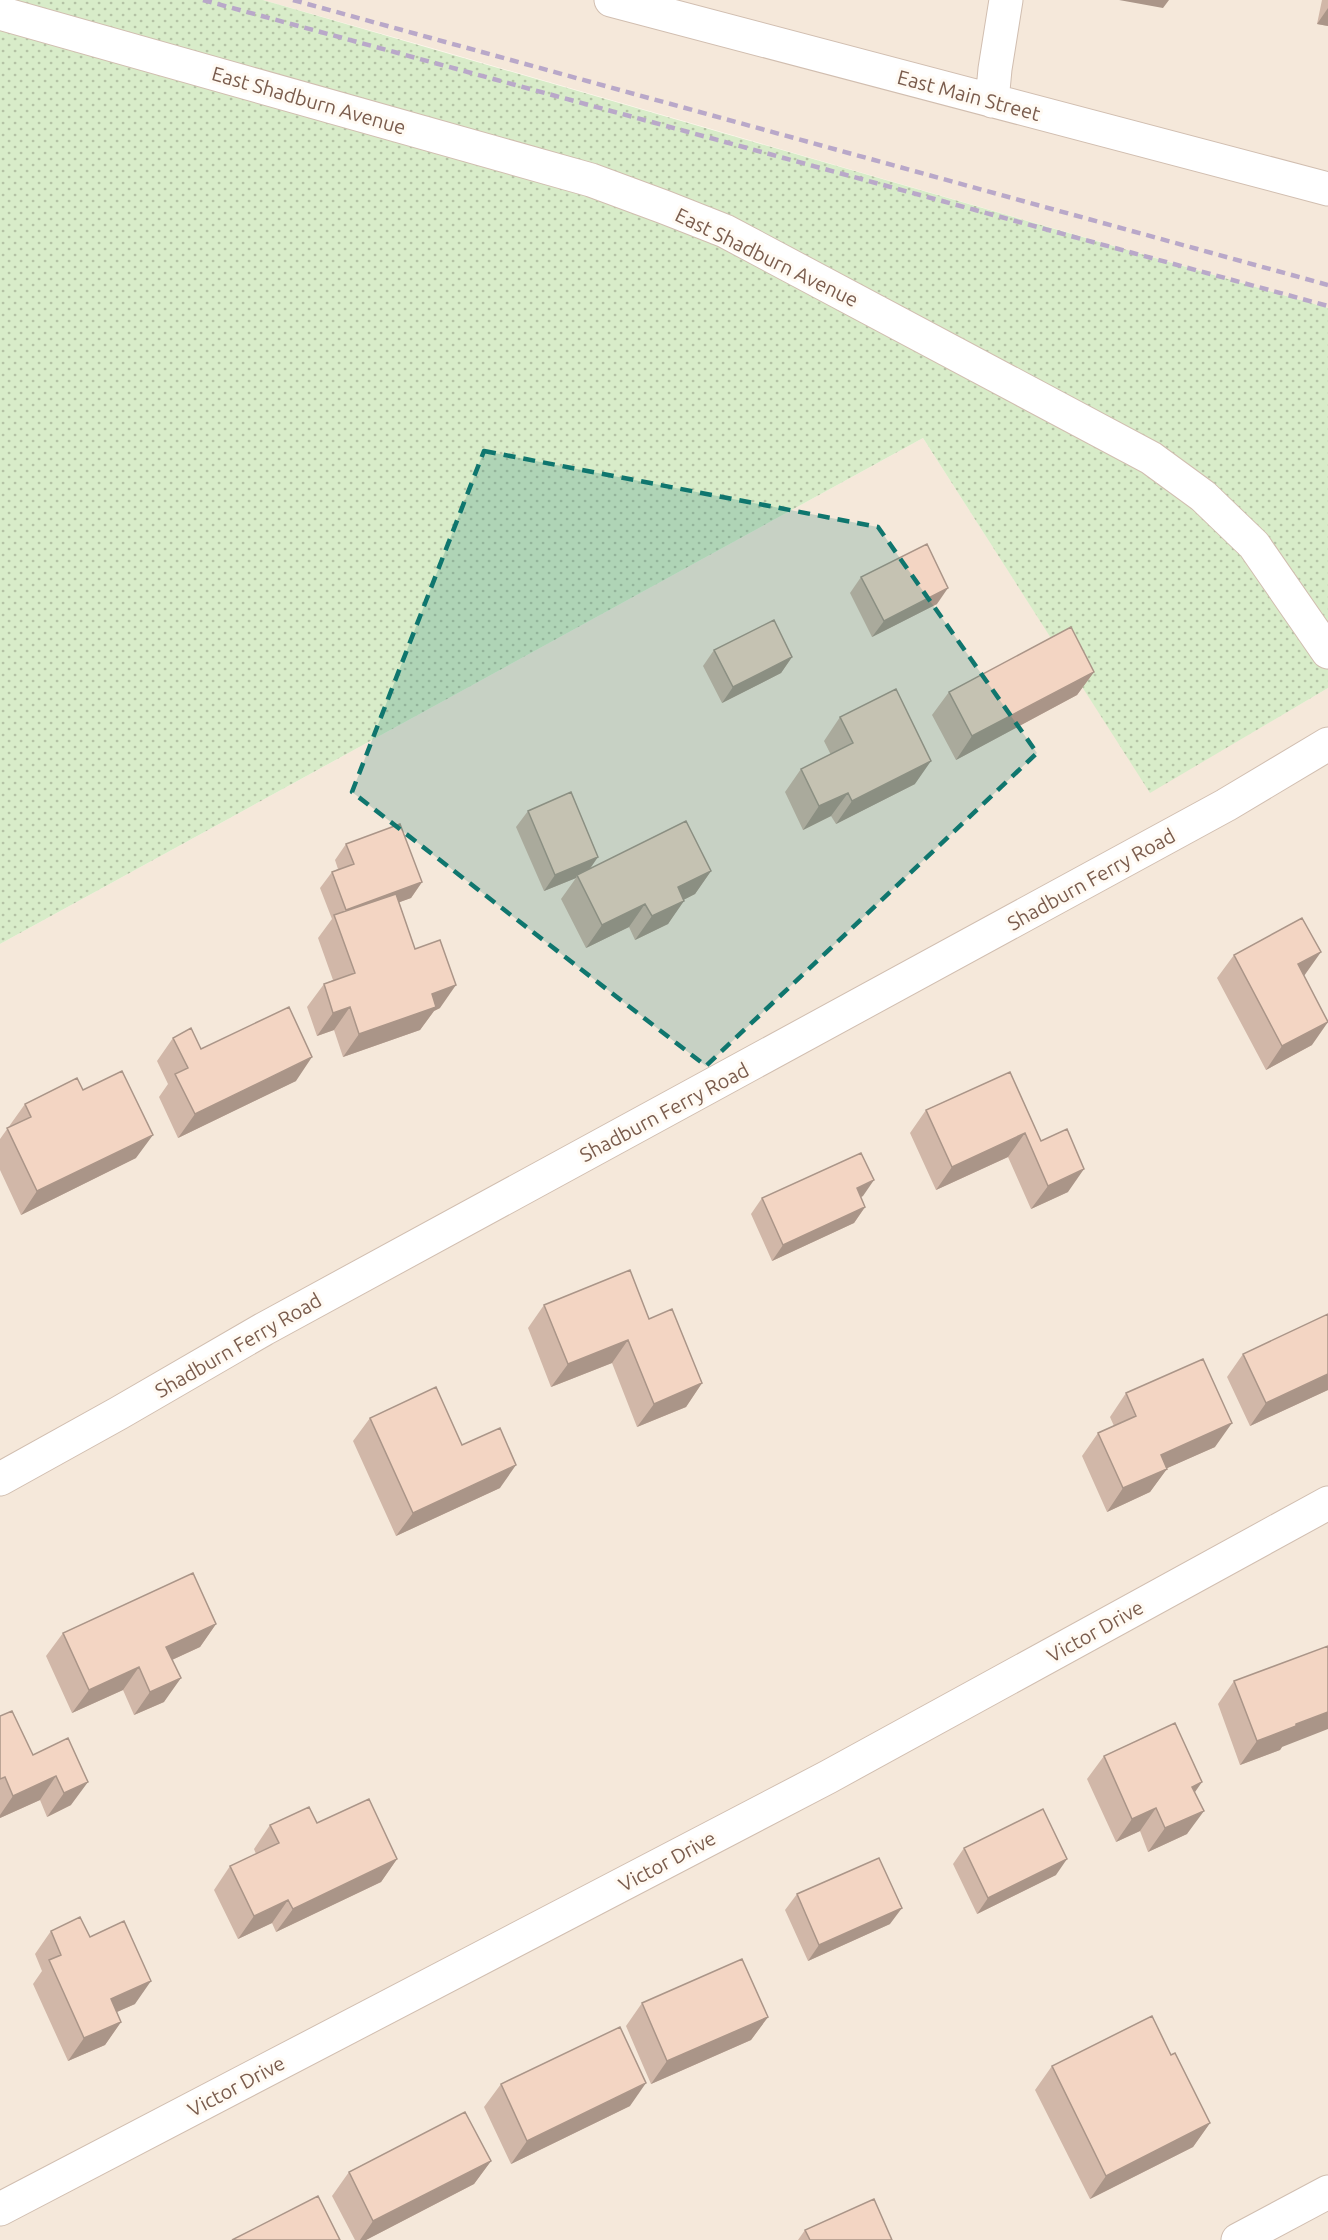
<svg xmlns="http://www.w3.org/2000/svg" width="1328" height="2240" viewBox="0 0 1328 2240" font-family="Ubuntu,sans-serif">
  <defs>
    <pattern id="park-dots" width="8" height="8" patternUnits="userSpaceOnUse" patternTransform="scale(1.5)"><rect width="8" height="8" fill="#d8ecc9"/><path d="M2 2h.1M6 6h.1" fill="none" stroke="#b4c2a5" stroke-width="1.8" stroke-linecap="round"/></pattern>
  </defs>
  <rect width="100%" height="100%" fill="#fdf6ec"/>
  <!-- residential -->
  <path fill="#f5e8da" d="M263,0h1065v308l-896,-260z
    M923,438l227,354 178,-104v1552h-1328v-1296z"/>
  <!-- park -->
  <path fill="url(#park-dots)" d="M0,0h263l1065,308v380l-178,105 -227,-355 -923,506z"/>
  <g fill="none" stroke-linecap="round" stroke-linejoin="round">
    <defs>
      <path id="minor" d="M611,0l717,189
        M0,13l591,167 73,27 61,24 426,227 52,38 51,49 74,107
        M992,101l3,-32 11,-69
        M0,1479l119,-66 145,-84 962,-524 102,-61
        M0,2209l828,-432 500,-274
        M1238,2240l90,-48"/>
    </defs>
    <!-- minor casing -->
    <use href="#minor" stroke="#d1beb0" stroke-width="35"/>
    <!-- minor -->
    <use href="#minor" stroke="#fff" stroke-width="33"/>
    <!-- rail -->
    <path stroke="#b9a8c9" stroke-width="4.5" stroke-dasharray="9 6" stroke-linecap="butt" d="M203,0l1125,306
      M293,0l1035,285"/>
  </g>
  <!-- wall -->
  <path fill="#d1b7a8" d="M1322,0h6v26l-11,-2z
    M861,577l76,27 -65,33 -22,-44z
    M714,650l78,7 -11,16 -59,30 -19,-37z
    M1094,672l-17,23 -121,65 -24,-45 17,-23z
    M840,717l75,67 -79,40 -5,-8 -28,14 -18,-38 16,-23 30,-14 -7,-14z
    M528,811l62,58 121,2 -16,23 -12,6 -15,24 -33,16 -6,-13 -43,21 -25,-49 15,-21 -32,13 -28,-64z
    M346,844l76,38 -11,16 -12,4 16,47 25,59 -6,3 -14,19 -77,27 -9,-27 -17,6 -10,-29 17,-23 9,-4 -15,-42 14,-19 -12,-31 12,-16 6,-3 -3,-9z
    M1234,955l70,21 8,69 -46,25 -49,-92z
    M173,1038l28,11 95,32 -118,57 -19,-41 9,-13 -11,-23z
    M1010,1072l31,69 27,51 -37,17 -23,-52 -72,33 -26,-57 16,-23z
    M83,1090l53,68 -115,57 -21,-45v-31l25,-35z
    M863,1196l-2,1 4,10 -11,16 -82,38 -21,-47 11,-16z
    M544,1305l105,14 53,64 -16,24 -49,20 -25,-64 -61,24 -23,-59z
    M1243,1354l85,36 -78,36 -23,-49z
    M1126,1393l89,54 -48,21 -17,24 -43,20 -25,-56 16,-23 16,-7 -4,-9z
    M370,1418l92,27 38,43 -104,48 -43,-95z
    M216,1624l-16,23 -28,13 -8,42 -30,13 -11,-25 -51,23 -26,-57 17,-23z
    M1234,1681l48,66 -2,3 -40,15 -22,-61z
    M0,1716l33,39 35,-17 3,67 -24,12 -7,-17 -40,18z
    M1104,1756l91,36 -8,42 -39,18 -8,-21 -24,11 -29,-63z
    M317,1823l80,36 -16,23 -105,50 -4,-9 -34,16 -24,-49 16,-24 26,-12 -2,-5 16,-24z
    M964,1848l92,27 -79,39 -24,-50z
    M797,1894l93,30 -82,37 -23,-51z
    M51,1931l39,6 45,67 -18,8 4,10 -16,23 -37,16 -35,-77 9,-13 -7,-17z
    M642,2003l126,14 -17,23 -100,44 -25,-58z
    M1052,2066l158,57 -17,24 -103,52 -55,-109z
    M501,2084l129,22 -119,58 -27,-57z
    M491,2161l-17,23 -108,56h-11l-23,-44 17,-24z
    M805,2230l87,10h-94z"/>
  <!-- shaded-wall -->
  <path fill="#aa9588" d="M1119,0h50l-6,8z
    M1328,8v18l-11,-2z
    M948,588l-11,16 -65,33 12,-16z
    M792,657l-11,16 -59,30 11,-16z
    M1094,672l-17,23 -121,65 16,-24z
    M931,761l-16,23 -79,40 16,-23z
    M848,793l-17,23 -28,14 16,-24z
    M598,857l-11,16 -10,2 -1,3 -32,13 11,-16z
    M711,871l-16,23 -33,17 16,-24z
    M422,882l-11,16 -73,27 8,-15z
    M684,901l-16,23 -33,16 17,-24z
    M645,904l-16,23 -43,21 16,-23z
    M1321,952l-17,24 -23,12 17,-24z
    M456,985l-16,23 -6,3 -14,19 -77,27 16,-23 73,-40z
    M350,1007l-16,23 -17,6 16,-23z
    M1328,1022l-16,23 -46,25 16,-24z
    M312,1057l-16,24 -118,57 17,-24z
    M1025,1133l-17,24 -72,33 16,-23z
    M153,1135l-17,23 -115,57 16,-24z
    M1084,1169l-16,23 -37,17 17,-23z
    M874,1180l-11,16 -18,8 12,-16z
    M865,1207l-11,16 -82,38 11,-16z
    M628,1340l-16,23 -61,24 17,-23z
    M1328,1374v16l-78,36 16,-23z
    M702,1383l-16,24 -49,20 17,-23z
    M1232,1423l-17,24 -70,31 16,-23z
    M516,1465l-16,23 -104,48 17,-23z
    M1167,1469l-17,23 -43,20 16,-24z
    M216,1624l-16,23 -50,23 16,-23z
    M139,1667l-16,23 -51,23 17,-23z
    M181,1678l-17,24 -30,13 16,-23z
    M1328,1712v17l-46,18 -2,3 -40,15 17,-24 39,-17z
    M56,1776l-16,24 -40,18v-3l13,-19z
    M88,1782l-17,23 -24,12 17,-24z
    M1202,1782l-16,23 6,-18z
    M1156,1808l-16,23 -24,11 16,-23z
    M1204,1811l-17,23 -39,18 17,-24z
    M397,1859l-16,23 -105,50 17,-23z
    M1067,1859l-11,16 -79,39 11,-16z
    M288,1900l-16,23 -34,16 16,-23z
    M902,1908l-12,16 -82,37 11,-16z
    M151,1981l-16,23 -41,18 17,-23z
    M768,2017l-17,23 -100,44 16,-23z
    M121,2022l-16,23 -37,16 16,-23z
    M646,2083l-16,23 -119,58 16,-23z
    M1210,2123l-17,24 -103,52 16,-23z
    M491,2161l-17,23 -108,56h-6l13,-19z"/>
  <!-- building -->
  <path fill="#f3d5c3" stroke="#aa9588" stroke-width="1.5" d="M927,544l21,44 -64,33 -23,-44z
    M774,620l18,37 -59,30 -19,-37z
    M1071,627l23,45 -122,64 -23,-44z
    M896,689l35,72 -79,40 -4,-8 -29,13 -18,-37 52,-26 -13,-26z
    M571,792l27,65 -43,18 -27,-64z
    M686,821l25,50 -33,16 6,14 -32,15 -7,-12 -43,21 -25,-50z
    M400,824l22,58 -76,28 -14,-38 22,-8 -8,-20z
    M396,894l19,55 25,-9 16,45 -24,9 4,13 -77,27 -9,-27 -17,6 -9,-29 31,-11 -21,-58z
    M1302,918l19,34 -23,12 30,58 -46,24 -48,-91z
    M289,1007l23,50 -117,57 -20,-40 13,-6 -15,-30 18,-10 10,21z
    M122,1071l31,64 -116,56 -30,-63 24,-11 -6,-13 52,-26 6,12z
    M1010,1072l31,69 26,-12 17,40 -36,17 -23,-53 -73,34 -26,-57z
    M861,1153l13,27 -17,8 8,19 -82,38 -21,-47z
    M630,1270l19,49 23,-10 30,74 -48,21 -26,-64 -60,24 -24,-59z
    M1328,1314v60l-62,29 -23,-49z
    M1203,1359l29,64 -71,32 6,14 -44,19 -25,-55 38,-17 -10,-23z
    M436,1387l26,58 38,-17 16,37 -103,48 -43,-95z
    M193,1573l23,51 -50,23 15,31 -31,14 -11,-25 -50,23 -26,-57z
    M1328,1646v66l-32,12v2l-39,15 -23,-60z
    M12,1711l21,44 35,-17 20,44 -24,11 -8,-17 -43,20 -8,-19 -5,2v-63z
    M1175,1723l27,59 -10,5 12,24 -39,17 -9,-20 -24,11 -28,-63z
    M369,1799l28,60 -104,50 -5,-9 -34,16 -24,-50 49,-23 -9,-18 39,-18 8,16z
    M1043,1809l24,50 -79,39 -24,-50z
    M879,1858l23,50 -83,37 -22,-51z
    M80,1917l10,20 34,-16 27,60 -40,18 10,23 -37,16 -35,-78 12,-5 -10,-24z
    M742,1959l26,58 -101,44 -25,-58z
    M1152,2016l19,39 4,-2 35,70 -104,53 -54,-110z
    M620,2027l26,56 -119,58 -26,-57z
    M465,2112l26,49 -118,60 -24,-49z
    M318,2196l22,44h-108z
    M874,2199l18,41h-82l-5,-10z"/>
  <!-- marked area -->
  <path fill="#0f766e" fill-opacity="0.2" stroke="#0f766e" stroke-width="4.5" stroke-dasharray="12 8" stroke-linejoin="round" d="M484,451l394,76 159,226 -331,313 -354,-274z"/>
  <g text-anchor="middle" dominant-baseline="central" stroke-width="6" stroke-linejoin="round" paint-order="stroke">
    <!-- street labels -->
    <g font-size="20" fill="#7a5c4d" stroke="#fffaf3">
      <text transform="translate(969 95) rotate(15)">East Main Street</text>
      <text transform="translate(309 100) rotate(16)">East Shadburn Avenue</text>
      <text transform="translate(767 257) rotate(26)">East Shadburn Avenue</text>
      <text transform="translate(1091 879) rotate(-29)">Shadburn Ferry Road</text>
      <text transform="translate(664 1112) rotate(-28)">Shadburn Ferry Road</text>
      <text transform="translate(238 1345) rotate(-30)">Shadburn Ferry Road</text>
      <text transform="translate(1095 1631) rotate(-29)">Victor Drive</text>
      <text transform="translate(667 1861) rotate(-28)">Victor Drive</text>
      <text transform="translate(236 2086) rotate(-28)">Victor Drive</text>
    </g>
  </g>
</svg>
